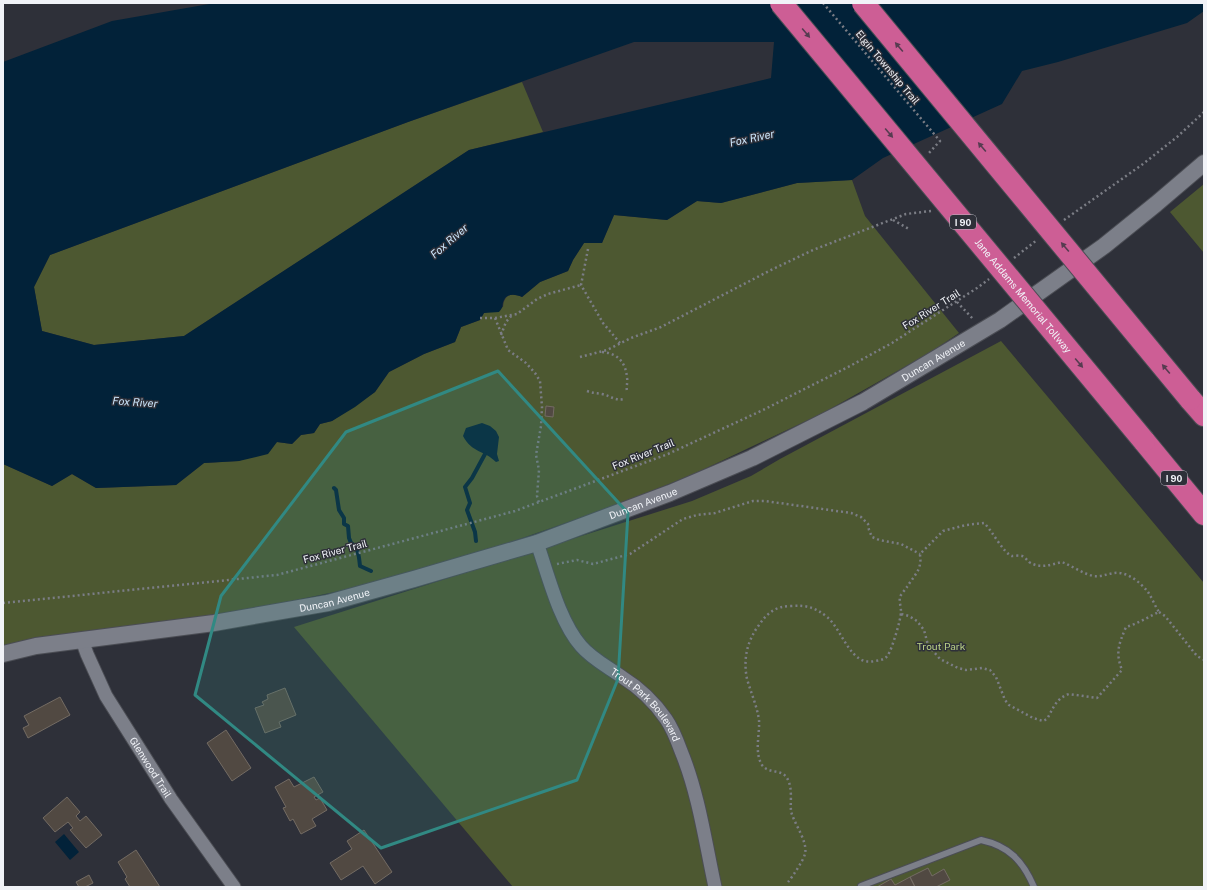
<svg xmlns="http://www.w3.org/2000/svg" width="1207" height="890" viewBox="0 0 1207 890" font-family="'Public Sans',sans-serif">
  <rect width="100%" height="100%" fill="#2e3039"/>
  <!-- green -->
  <path fill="#4d5831" d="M522,82l21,50 -74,18 -285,186 -90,9 -52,-14 -8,-44 16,-32 358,-133z
    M852,180l13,36 94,117 -28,19 -108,61 -127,60 -76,31 -138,48 -114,33 -149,31 -216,31v-183l49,22 20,-12 24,14 80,-3 28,-22 35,-2 38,-19 15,2 9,-9 13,-2 6,-9 12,-3 43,-29 14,-20 35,-18 31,-12 6,-15 19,-7 4,-7 19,-6c1,-12 8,-15 19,-10l18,-15 28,-11 5,-11 11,-17h18l12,-28 53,5 30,-19 24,2 76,-20z
    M1204,184v69l-34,-41z
    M1001,341l203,242v304h-691l-219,-260 398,-126 59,-25 29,-17z"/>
  <!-- water -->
  <path fill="#022239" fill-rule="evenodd" d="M215,3h989v8l-17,12 -129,39 -36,9 -20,33 -119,54 -31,22 -55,3 -76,20 -24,-2 -30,19 -53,-5 -12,28h-18l-11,17 -5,11 -28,11 -18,15c-6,-3 -15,-4 -18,3 -3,5 1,5 -5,12l-15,1 -4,7 -19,7 -6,15 -31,12 -35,18 -14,20 -20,15 -23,14 -12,3 -6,9 -13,2 -9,9 -15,-2 -9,12 -29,7 -35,2 -28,22 -80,3 -24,-14 -20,12 -49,-22v-402l109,-41zM634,42h140l-3,36 -302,72 -285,186 -90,9 -52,-14 -8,-44 16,-32 358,-133z
    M482,423l8,3 6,5 3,6 -2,17 2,7 -3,1c-12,-12 -24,-9 -33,-26l3,-8z
    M64,834l15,18 -9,8 -15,-18z"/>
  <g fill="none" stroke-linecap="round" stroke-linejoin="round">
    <!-- stream -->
    <path stroke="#022239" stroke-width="4" d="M334,488l2,2 3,20 5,8v6l4,2 1,12 2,5c8,5 8,15 9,23l11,5
      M476,541l-1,-9 -8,-22 3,-7 -5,-16 7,-9 13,-24"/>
  </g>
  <!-- building -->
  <path fill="#514942" stroke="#736b63" d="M546,406l8,1 -1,10 -8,-1z
    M285,688l11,27 -17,7 2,5 -16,6 -10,-25 9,-3 -2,-3 6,-3 -1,-4z
    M60,697l10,18 -42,23 -5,-10 6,-3 -5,-9z
    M226,730l25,38 -19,13 -25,-38z
    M314,777l9,15 -9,5 2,3 4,-2 7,12 -15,9 4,7 -15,8 -8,-15 -3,2 -7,-13 3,-1 -11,-20 14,-8 5,8z
    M67,797l13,15 -4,4 4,5 6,-5 16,19 -16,13 -16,-18 3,-2 -5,-6 -13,10 -12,-14z
    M364,830l28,42 -17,12 -12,-18 -22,14 -11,-17 22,-14 -5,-8z
    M136,850l24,37h-30l-5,-8 2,-2 -9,-15z
    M928,868l4,8 12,-7 6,11 -14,7h-21l-5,-10z
    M89,875l4,8 -8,4h-6l-3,-5z
    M910,877l5,10h-38l14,-8 4,6z"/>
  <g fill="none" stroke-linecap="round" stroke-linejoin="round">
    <defs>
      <path id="service" d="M861,886l120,-46c28,6 42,21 53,47"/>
      <g id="minor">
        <path id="s1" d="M537,543c11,31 22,78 44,103 11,13 27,21 41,31 16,10 33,26 44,42 7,10 11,21 15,32 18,44 24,90 34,136"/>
        <path id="s2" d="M82,640l5,14 19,42 65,103 63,88"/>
      </g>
      <g id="tertiary">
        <path id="s3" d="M3,654l33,-8 178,-23 114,-20 86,-24 123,-36 133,-50 82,-35 111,-56 137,-82 104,-74 52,-42 48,-41"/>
      </g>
      <path id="motorway" d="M1190,399l14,16
        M1144,441l60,73"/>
    </defs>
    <!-- service casing -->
    <use href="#service" stroke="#4b4d54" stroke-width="8"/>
    <!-- minor casing -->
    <use href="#minor" stroke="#4b4d54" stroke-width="15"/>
    <!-- tertiary casing -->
    <use href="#tertiary" stroke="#4b4d54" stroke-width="18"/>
    <!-- motorway casing -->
    <use href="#motorway" stroke="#4b4d54" stroke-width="24"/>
    <!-- path -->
    <path stroke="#7b7d85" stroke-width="2.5" stroke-dasharray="2 3" stroke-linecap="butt" d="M823,3l117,138 -12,13
      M893,220l16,9
      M1064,220l79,-56 34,-27 27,-25
      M588,249l-7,36 22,38 17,20
      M1014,258l23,-18
      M957,302l17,18
      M480,318h15l22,-4 20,-15 11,-5 33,-9
      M495,318l13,32 18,13 9,10 5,8 2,26 -1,19 -5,29 3,15 -2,26 2,7
      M501,335l5,-13 6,-7
      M602,352c16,1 24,11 25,26 1,4 -1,8 0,13
      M580,357l27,-7 24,-12 30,-11 110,-57 42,-20 93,-36 25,-3
      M587,391c5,2 10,2 15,3 9,2 13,7 22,5
      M557,564l20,-4 16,4 37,-10 53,-35 14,-4 18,-2 38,-12h12l86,12 10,4 7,7 1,6 3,7 7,3 22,4 19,10
      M3,603l274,-28 238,-64 153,-57 95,-44 87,-44 42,-23 85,-55 12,-9
      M1159,612l6,4 32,40 7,4
      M788,882c5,-6 15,-21 17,-28 3,-13 -11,-30 -14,-43 -1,-10 2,-23 -4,-33 -5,-9 -19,-4 -25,-13 -8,-13 -2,-31 -3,-45 -2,-14 -8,-27 -12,-41 -4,-20 0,-38 12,-54 8,-12 17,-19 32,-19 15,-1 24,1 36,11 16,13 23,50 48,44 5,-1 10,-1 13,-6 4,-6 13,-36 13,-43 0,-5 -2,-11 -1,-15 1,-3 5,-7 7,-10 4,-7 13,-16 13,-24 1,-3 0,-6 0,-9l23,-23 23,-6 18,-2c8,7 19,30 28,33 3,0 7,-1 10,0 3,1 5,4 7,6 11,7 21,3 33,0 10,4 20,11 31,14 8,1 14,-2 21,-3 13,-2 27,10 34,19 4,6 7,14 11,20 -11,5 -22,12 -33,15 -7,17 -11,25 -4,43l-25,28 -28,-4c-13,4 -16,15 -22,25l-4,2 -10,-3 -24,-13 -4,-5 -9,-23 -6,-7 -8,-2 -16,2 -8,-2 -18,-9 -12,-14 -4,-15 -7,-9 -8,-5 -8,-2"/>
    <!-- service -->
    <use href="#service" stroke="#7c7f89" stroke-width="6"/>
    <!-- minor -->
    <use href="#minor" stroke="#7c7f89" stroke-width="13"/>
    <!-- tertiary -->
    <use href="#tertiary" stroke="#7c7f89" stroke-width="16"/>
    <!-- motorway -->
    <use href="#motorway" stroke="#cd5e95" stroke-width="22"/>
    <defs>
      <g id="motorway-bridge">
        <path id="s4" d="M781,3l363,438"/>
        <path d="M863,3l327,396"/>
      </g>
    </defs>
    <!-- motorway-bridge casing -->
    <use href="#motorway-bridge" stroke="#4b4d54" stroke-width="24" stroke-linecap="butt"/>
    <!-- motorway-bridge -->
    <use href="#motorway-bridge" stroke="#cd5e95" stroke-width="22"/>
  </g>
  <!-- one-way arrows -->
  <defs><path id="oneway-solid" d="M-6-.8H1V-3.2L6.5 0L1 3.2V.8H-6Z"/></defs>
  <g fill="#563c50">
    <use href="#oneway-solid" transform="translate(806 33) rotate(50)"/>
    <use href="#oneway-solid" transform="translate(899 47) rotate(-130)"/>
    <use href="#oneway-solid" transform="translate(889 133) rotate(50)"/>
    <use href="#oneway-solid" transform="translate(982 147) rotate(-130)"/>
    <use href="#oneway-solid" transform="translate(1065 247) rotate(-130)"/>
    <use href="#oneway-solid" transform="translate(1079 363) rotate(50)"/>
    <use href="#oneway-solid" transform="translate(1166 369) rotate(-130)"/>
  </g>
  <!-- marked area -->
  <path fill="#318983" fill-opacity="0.2" stroke="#318983" stroke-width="3" stroke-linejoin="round" d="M498,371l130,142 -10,166 -41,101 -196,68 -186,-153 26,-99 125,-164z"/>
  <g text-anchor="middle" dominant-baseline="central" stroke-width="3" stroke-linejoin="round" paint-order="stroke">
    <!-- shield labels -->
    <g fill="#2e3039" stroke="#b6b8bf" stroke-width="1">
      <rect x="950" y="215" width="26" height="14" rx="3"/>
      <rect x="1161" y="471" width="26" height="14" rx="3"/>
    </g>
    <g font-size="9" font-weight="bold" fill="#f1f3f8">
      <text x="963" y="222">I 90</text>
      <text x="1174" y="478">I 90</text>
    </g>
    <!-- street labels -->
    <g font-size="10" fill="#f1f3f8" stroke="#2e3039">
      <text transform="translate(888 67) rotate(50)">Elgin Township Trail</text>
      <text stroke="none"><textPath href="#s4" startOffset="380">Jane Addams Memorial Tollway</textPath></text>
      <text transform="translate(931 309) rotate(-32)">Fox River Trail</text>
      <text stroke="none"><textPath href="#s3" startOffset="984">Duncan Avenue</textPath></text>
      <text transform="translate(643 454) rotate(-22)">Fox River Trail</text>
      <text stroke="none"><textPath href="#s3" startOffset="660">Duncan Avenue</textPath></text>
      <text transform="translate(335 551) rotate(-15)">Fox River Trail</text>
      <text stroke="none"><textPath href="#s3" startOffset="336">Duncan Avenue</textPath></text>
      <text stroke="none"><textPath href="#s1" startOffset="201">Trout Park Boulevard</textPath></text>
      <text stroke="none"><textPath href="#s2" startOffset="145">Glenwood Trail</textPath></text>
    </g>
    <!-- park labels -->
    <g font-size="10" fill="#bbd287" stroke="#2e3039">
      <text x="941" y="646">Trout Park</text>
    </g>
    <!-- water labels -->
    <g font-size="11" font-style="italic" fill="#cbe5fb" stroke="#2e3039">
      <text transform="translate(752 138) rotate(-12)">Fox River</text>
      <text transform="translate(449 241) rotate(-41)">Fox River</text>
      <text transform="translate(135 402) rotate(4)">Fox River</text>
    </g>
  </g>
  <!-- border -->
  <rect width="1207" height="890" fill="none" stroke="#f1f3f8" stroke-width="8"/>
</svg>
